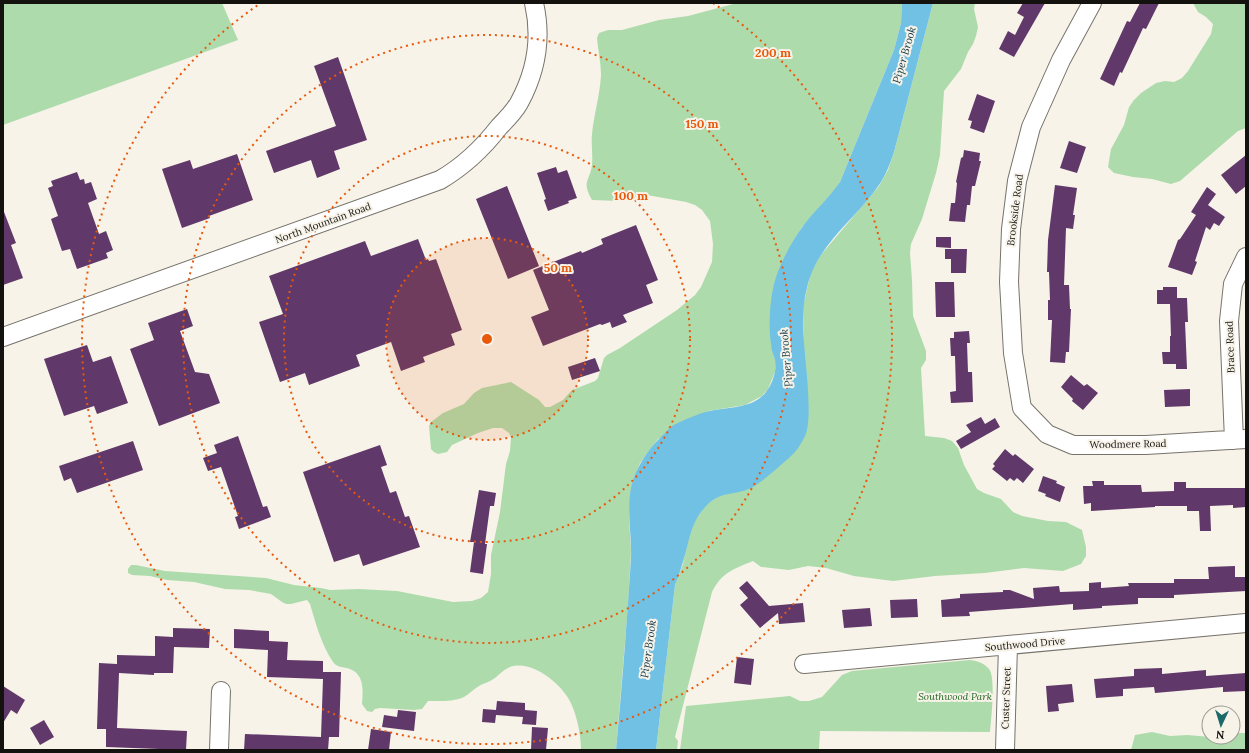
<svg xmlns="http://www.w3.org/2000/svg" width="1249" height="753" viewBox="0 0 1249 753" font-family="Lora,serif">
  <rect width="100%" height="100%" fill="#f7f3e9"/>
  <!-- green -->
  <path fill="#aedbac" d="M3,3h219l16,37 -235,85z
    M737,3h165l-1,20 -7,27 -54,132 -5,8 -33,37 -14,24 -12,27 -5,67 5,18 -1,9 -7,17 -6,7 -17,9 -37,6 -50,28 -18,24 -7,17 -3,18 -1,18 2,36 -3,54 -12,144h-35c0,-13 -3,-29 -8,-42 -7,-21 -40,-49 -63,-41 -7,3 -10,7 -15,11 -5,4 -11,5 -16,8 -5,3 -10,8 -15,11 -11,5 -25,4 -36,4l-6,8 -8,1 -34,-2 -5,1 -3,3 -5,-1 -5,-7c1,-14 3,-31 -15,-36 -6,-1 -10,-1 -14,-6 -12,-18 -17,-38 -23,-58l-3,-4 -16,4h-5l-4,-2 -11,-8 -22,-4 -24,-1 -31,-7 -27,-2 -17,-4 -18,-1 -4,-2v-4l3,-4h5l29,6 101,7 28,7 27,3 9,2 29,-1 38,2 56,11 19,-1 9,-3 7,-6 3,-18v-19l9,-43 6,-48 4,-13 1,-14 -2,-4 -7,-5h-9l-15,5 -26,12 -5,7 -9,2 -4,-2 -3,-3 -2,-23 2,-4 12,-9 21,-9 10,-11 8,-5 29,-6 28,18 6,7h5l13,-7 9,-10 23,-9 3,-3 6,-20 3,-3 13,-7 57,-38 18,-15 6,-8 11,-25 1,-18 -3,-23 -8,-11 -7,-5 -9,-3 -39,-7 -9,1 -8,3 -11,2 -27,-1c-11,-19 -2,-19 0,-35 1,-11 -1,-21 0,-31 2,-20 8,-39 9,-59 0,-12 -3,-25 -4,-37l2,-5 9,-3h14l37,-10 29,-4z
    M933,3h42l-1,6 4,18 -2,9 -3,8 -5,8 -7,17 -17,22 -4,64 -4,18 -14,46 -11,25 -1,9 2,27 1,36 13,35v9l-5,8 4,68 19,2 8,3 6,7 6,17 13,24 7,4 17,6 12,13 9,4 26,5 18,1 16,8 4,17v9l-5,8 -18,7 -39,-3 -39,5 -50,3 -42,5 -39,-5 -28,-8 -18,-2 -19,4 -28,-3 -8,-6c-19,8 -31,11 -41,31l-37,145 3,4 -1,9h-21l19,-165 8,-21 5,-27 7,-17 11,-15 7,-6 9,-4 27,-6 55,-148 -1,-34 8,-36 9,-15 59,-70 9,-16 6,-18z
    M1193,3h53v125l-8,3 -58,50 -9,3 -19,-5 -19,-2 -19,-4 -6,-6 3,-18 13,-24 5,-18 5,-7 7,-7 15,-10 9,-2 9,1 8,-4 6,-7 23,-37 2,-10 -7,-7 -8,-5z
    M970,660c8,1 14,3 19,9 7,8 2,51 1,63l-170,-1 -1,19h-139l6,-44 104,-10 10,5h9l13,-4 20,-22 10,-4z
    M1152,732l18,4 17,-1 36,3 10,-1v-4h13v17h-115l4,-15z"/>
  <!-- water -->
  <path fill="#71c1e4" d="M902,3h31l-39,149c-4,12 -8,23 -15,33 -24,35 -63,60 -72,103 -5,18 -4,36 -3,54 1,20 10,81 0,96 -3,5 -6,11 -10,15 -8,8 -35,32 -45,36 -15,6 -29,3 -41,15 -19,19 -18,37 -26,61 -2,6 -4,13 -7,20l-19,165h-40c6,-64 11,-128 15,-192 1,-27 -6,-51 2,-78 6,-18 18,-34 32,-47 2,-2 4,-5 7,-7 7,-4 30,-14 38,-15 19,-4 46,-2 58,-22 5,-7 9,-20 7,-29 -1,-5 -4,-10 -4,-16 -3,-19 -1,-49 5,-67 6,-17 16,-36 27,-51 11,-15 26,-28 37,-44l54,-132 7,-27z"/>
  <!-- building -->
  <path fill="#603869" d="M1023,3h22l-31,54 -15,-8 9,-18 7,4 9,-18 -7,-4z
    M1140,3h19l-13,26 -3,-1 -21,45 -2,-1 -6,14 -14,-7 27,-58 3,1z
    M338,57l29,83 -33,11 6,18 -23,9 -6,-18 -37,13 -8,-22 70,-25 -22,-60z
    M977,94l18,7 -11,32 -14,-5 2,-7 -4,-1z
    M1069,141l17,6 -9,26 -17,-5z
    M964,150l16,3 -1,8h2l-6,25h-3l-2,19h-3l-2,17 -16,-1 2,-18h4l2,-20 -1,-1 5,-24 2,-1z
    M237,154l16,46 -44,16 1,2 -28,10 -20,-59 28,-9 3,9z
    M1246,155v31l-10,8 -15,-19z
    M556,167l2,6 9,-3 10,28 -9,3 1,2 -21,8 -4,-11 2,-1 -9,-26z
    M77,172l3,8 4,-1 1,5 6,-2 6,17 -9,4 11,31 7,-3 7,19 -7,3 2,5 -31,11 -7,-20 -8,2 -11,-32 7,-3 -10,-28 5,-2 -2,-5z
    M1055,185l22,3 -4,27h2l-2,14 -7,-1 -2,57h5l1,24h1l-2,43h-3l-1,11 -15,-1 2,-42h-4v-20h2l-1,-28h-2l1,-32z
    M507,186l32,80 -31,13 -32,-80z
    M1207,187l9,7 -8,11 17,12 -6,9 -5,-3 -4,7 -4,-3 -11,34 2,1 -5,13 -24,-8 10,-27 2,-1 16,-24 -5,-3z
    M3,212h1l12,31 -5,2 12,33 -20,7z
    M636,225l22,55 -12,5 7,18 -30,12 4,7 -15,6 -2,-6 -8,3 -2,-1 -57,22 -12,-29 18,-7 -16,-40 48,-19 1,2 21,-9 -2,-5z
    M936,237h15v11l-15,-1z
    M418,239l8,21 2,-1 1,2 7,-2 26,71 -11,4 4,11 -32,12 2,5 -24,9 -10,-29 -35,13 4,11 -51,19 -4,-12 -25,9 -21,-60 24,-8 -14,-38 96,-35 6,15z
    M945,249h22l-1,24h-15v-14h-6z
    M935,282h19l1,35h-19z
    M1163,287h14v11h10l1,24h-3l2,47h-11v-5h-13l-1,-12h8v-16h1l-1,-32h-13v-14h6z
    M187,309l6,17 -13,5 15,41 14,2 11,29 -61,23 -29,-77 24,-9 -6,-17z
    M969,331l1,12h-3l1,29h4l1,30 -22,1 -1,-11 6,-1 -1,-35h-4l-1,-18h4v-6z
    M87,345l6,17 18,-6 17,47 -31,11 -3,-8 -30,10 -20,-57z
    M595,358l5,13 -28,9 -4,-13z
    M1071,375l13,11 3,-2 11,9 -15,17 -11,-9 1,-2 -12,-12z
    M1190,389v17l-25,1 -1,-17z
    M981,417l4,7 10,-6 5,9 -39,22 -5,-8 15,-9 -5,-7z
    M238,436l25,71 4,-1 4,11 -32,12 -4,-12 3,-1 -17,-49 -13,4 -5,-13 14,-5 -3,-8z
    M133,441l10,29 -66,23 -6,-15 -7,3 -5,-15z
    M380,445l7,20 -6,2 9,26 6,-2 9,26 4,-1 11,31 -57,19 -4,-12 -25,8 -31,-90z
    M1005,449l8,7 2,-2 19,15 -11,14 -6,-5 -3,3 -4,-3 -3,3 -15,-12 3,-3 -2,-2z
    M1043,476l14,5 -1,2 9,4 -5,15 -15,-6 1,-2 -8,-3z
    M1092,481h12v4h37l1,7 32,-1v-9h12v6h60v19l-13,1v-3l-23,1 1,25h-11l-1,-20h-12v-5h-32v1l-64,4v-8l-7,1 -1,-18h10z
    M479,490l17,3 -2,13h-4l-5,38h2l-4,30 -13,-2 4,-30h-4z
    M1235,566v11h11v14l-72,4v3h-36v6l-36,2v2l-29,2v-6l-104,8 1,4 -28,1 -1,-17 19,-2v-4l43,-2v-2h7l24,9 -1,-11 26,-2 1,6 29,-1v-8l12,-1v6l28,-2 -1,-3h46v-4h35l-1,-12z
    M747,581l22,25 34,-3 2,19 -26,2 -1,-11 -18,15 -20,-23 8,-7 -9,-10z
    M917,599l1,18 -27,1 -1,-18z
    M870,608l2,18 -28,2 -2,-18z
    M173,628l37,1 -1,19 -35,-1 -1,26h-19v2l-35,-2 -2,55 70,3 -1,19 -80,-3v-18h-9l2,-66 18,1v-9l38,1v-20l18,1z
    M234,629l35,2v10l19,1 -1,18 36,1v11h18l-2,65h-10l-1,13h-84l1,-16 76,3 2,-58 -56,-2 1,-27 -34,-2z
    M737,657l17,2 -3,26 -17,-2z
    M1162,668v6l44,-4v6l40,-3v18l-23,1v-5l-68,6 -1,-6 -31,2v7l-27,2 -2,-19 40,-3v-7z
    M1072,684l2,18 -16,2 1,7 -11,1 -2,-26z
    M3,686l22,14 -8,14 -6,-4 -8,13z
    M497,701l28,2v7l12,1 -1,14 -14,-1 1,-7 -27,-2 -1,8 -13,-1 1,-13 13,1z
    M398,710l18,2 -2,19 -32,-4 2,-12 13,2z
    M44,720l10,17 -14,8 -10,-17z
    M532,727l16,1 -2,22h-15z
    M371,729l20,3 -2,18h-21z"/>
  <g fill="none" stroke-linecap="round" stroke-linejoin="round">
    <defs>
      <path id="minor" d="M1092,3l-31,57 -30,67 -14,54 -6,48 -2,53 4,71 9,55 25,26 26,11h73l100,-6
        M3,337l437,-157c24,-14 42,-31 59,-53 7,-7 15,-15 20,-24 17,-31 23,-65 15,-100
        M1234,440l-5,-119 4,-37 13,-27
        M804,664l442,-41
        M219,750l2,-59
        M1005,750l3,-105"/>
    </defs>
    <!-- minor casing -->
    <use href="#minor" stroke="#77736b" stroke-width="20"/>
    <!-- minor -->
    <use href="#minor" stroke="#fff" stroke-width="18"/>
  </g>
  <!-- distance rings -->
  <circle cx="487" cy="339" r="101" fill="#e8590c" fill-opacity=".12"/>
  <g fill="none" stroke="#e8590c" stroke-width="2" stroke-dasharray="2 4">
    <circle cx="487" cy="339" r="101"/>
    <circle cx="487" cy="339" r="203"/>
    <circle cx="487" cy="339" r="304"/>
    <path d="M713 3A405 405 0 1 1 261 3"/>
  </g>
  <g text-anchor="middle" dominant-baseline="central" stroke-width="4" stroke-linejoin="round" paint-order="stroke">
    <!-- street labels -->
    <g font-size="10" fill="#13120f" stroke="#f7f3e9">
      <text transform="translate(1015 210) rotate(-83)">Brookside Road</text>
      <text transform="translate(323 223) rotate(-20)">North Mountain Road</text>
      <text transform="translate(1230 347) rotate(-92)">Brace Road</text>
      <text transform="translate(1128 444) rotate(-1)">Woodmere Road</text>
      <text transform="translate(1025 644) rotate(-5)">Southwood Drive</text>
      <text transform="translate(1006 698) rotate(-88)">Custer Street</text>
    </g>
    <!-- park labels -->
    <g font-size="10" font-style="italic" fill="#216621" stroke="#f7f3e9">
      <text x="955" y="696">Southwood Park</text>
    </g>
    <!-- water labels -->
    <g font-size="11" font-style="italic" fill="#153a49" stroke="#f7f3e9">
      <text transform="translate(904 55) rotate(-74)">Piper Brook</text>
      <text transform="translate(786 358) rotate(-95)">Piper Brook</text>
      <text transform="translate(648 649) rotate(-82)">Piper Brook</text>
    </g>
  </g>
  <circle cx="487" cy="339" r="6" fill="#e8590c" stroke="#f7f3e9" stroke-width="2"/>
  <g font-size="12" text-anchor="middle" font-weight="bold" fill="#e8590c" stroke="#f7f3e9" stroke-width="4" stroke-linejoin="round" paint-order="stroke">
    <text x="773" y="57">200 m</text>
    <text x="702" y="128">150 m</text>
    <text x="631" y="200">100 m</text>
    <text x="558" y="272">50 m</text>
  </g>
  <!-- border -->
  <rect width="1249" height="753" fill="none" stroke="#13120f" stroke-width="8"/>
  <!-- north arrow -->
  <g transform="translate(1221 725) rotate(184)"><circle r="19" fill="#f7f3e9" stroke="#9c9992"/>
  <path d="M0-3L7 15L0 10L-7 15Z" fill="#1c696a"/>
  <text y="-6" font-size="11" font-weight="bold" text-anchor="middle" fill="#13120f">N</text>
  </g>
</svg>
